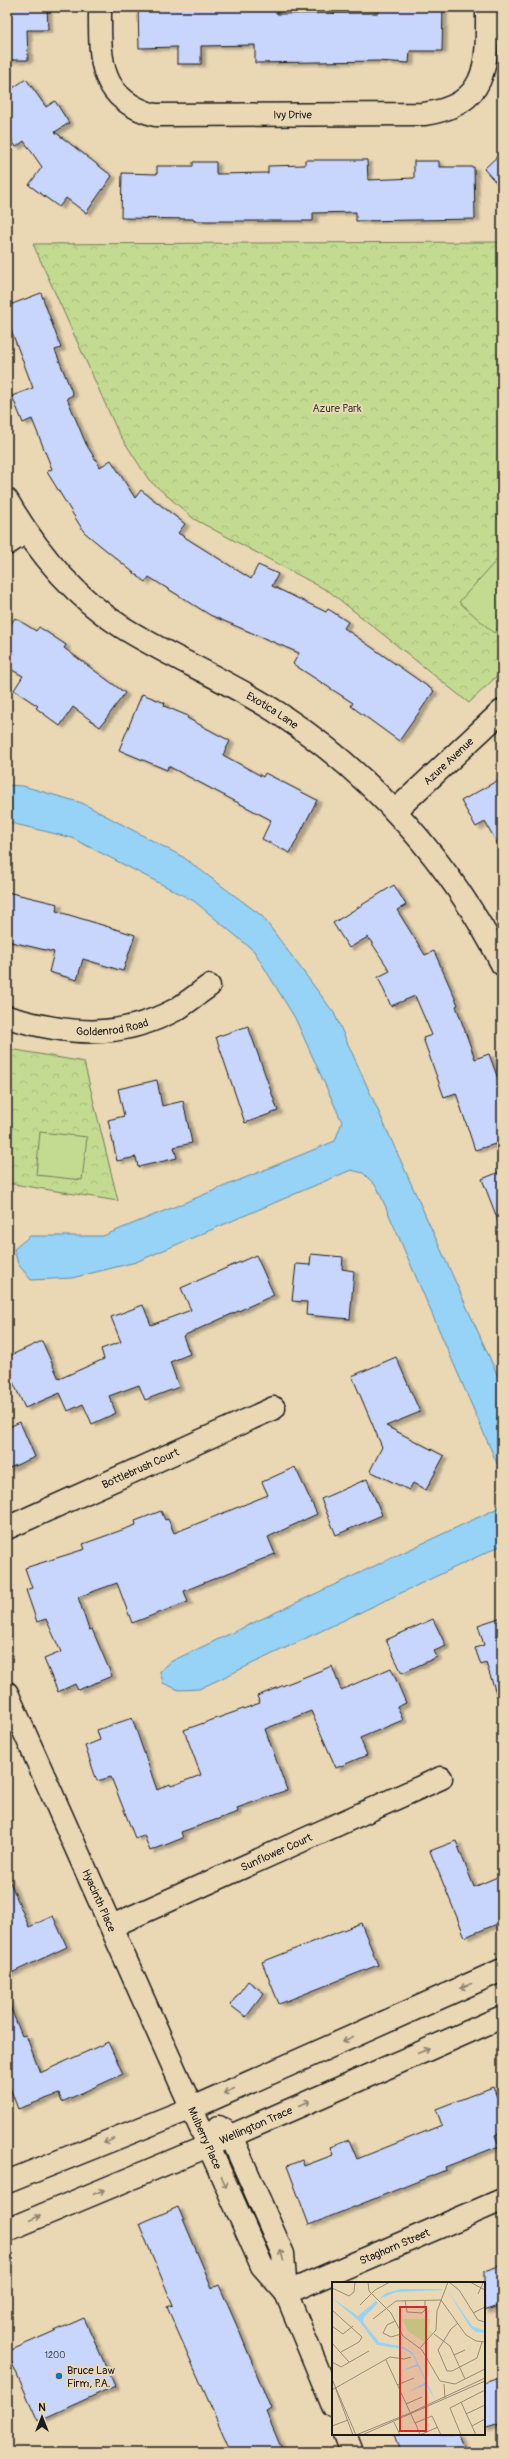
<svg xmlns="http://www.w3.org/2000/svg" width="509" height="2459" viewBox="0 0 509 2459" font-family="Pangolin,sans-serif">
  <defs>
    <pattern id="park-crowns" width="20" height="18" patternUnits="userSpaceOnUse"><rect width="20" height="18" fill="#c3db91"/><path d="M2 6a3 3 0 1 1 6 0M12 15a3 3 0 1 1 6 0" fill="none" stroke="#a7bb7c"/></pattern>
    <filter id="shadow"><feDropShadow dx="4.5" dy="2.5" stdDeviation="1" flood-color="#0004"/></filter>
  </defs>
  <rect width="100%" height="100%" fill="#ead7b4"/>
  <filter id="ink" filterUnits="userSpaceOnUse"><feTurbulence type="fractalNoise" baseFrequency=".025" numOctaves="2"/><feDisplacementMap in="SourceGraphic" scale="8" xChannelSelector="R" yChannelSelector="G"/><feConvolveMatrix kernelMatrix="1 2 1 2 8 2 1 2 1" color-interpolation-filters="sRGB"/></filter>
  <g filter="url(#ink)">
    <!-- park -->
    <path fill="url(#park-crowns)" stroke="#707c56" d="M502,242v429l-33,32 -139,-111 -136,-73 -45,-39 -31,-48 -85,-188z
      M10,1049l74,13 34,139 -111,-18v-123z"/>
    <!-- garden -->
    <path fill="#c3db91" stroke="#707c56" d="M502,554v70l-8,9 -35,-31z
      M40,1132l47,5 -5,43 -46,-5z"/>
    <!-- water -->
    <path fill="#96d3f7" stroke="#658a9f" d="M7,785l16,1 59,17 101,54 79,59 72,97 168,372v90l-125,-288 -14,-14 -12,-3 -215,92 -64,16 -41,2 -13,-16 -4,-15 16,-13h73l232,-95 7,-19 -47,-104 -41,-67 -60,-50 -122,-63 -65,-16z
      M502,1503v42l-303,144 -20,1 -16,-7 -3,-12 12,-10 326,-153z"/>
    <!-- building -->
    <path fill="#c8d6fd" stroke="#1c1c1c" filter="url(#shadow)" d="M7,7h40l1,23h-21l1,30h-21z
      M138,7h139v7l101,-1v-6h65l-1,44h-32l-1,12 -32,-2 -122,2v-18l-54,1v18h-24v-17l-38,1z
      M26,79l20,28 9,-6 14,22 -14,9 57,44 -26,37 -20,-15 -7,9 -30,-22 13,-18 -18,-26 -8,6 -9,-14v-41z
      M502,152v37l-18,-20z
      M305,160h62l1,20 46,-2v-17h25v6h35l1,52 -119,2v-9l-43,1v8h-119v-2l-73,-1 1,-45 35,1v-8h36v-4h23v12l52,-1v-7l37,-1z
      M41,293l20,55 -6,2 18,45 -6,3 19,46 14,23 11,-7 24,38 6,-8 44,34 -7,9 73,46 7,-14 20,9 -6,12 54,26 2,-3 20,13 -4,6 90,63 -35,50 -48,-35 2,-3 -60,-39 6,-11 -89,-38 -61,-38 -4,5 -61,-50 -37,-60 5,-3 -20,-50 -9,4 -11,-27 21,-8 -23,-61 -3,1v-22z
      M15,618l21,13 3,-4 27,18 -2,3 61,45 -25,34 -27,-20 -13,19 -24,-18 2,-2 -24,-16 9,-14 -16,-9v-37z
      M142,694l23,9 -1,3 24,10 -1,2 43,23 -7,14 40,22 2,-4 52,27 -27,53 -28,-14 9,-19 -103,-54 -1,4 -48,-20z
      M502,778v73l-17,-29 -9,5 -15,-26z
      M394,885l12,20 -9,5 28,45 9,-4 24,54 -2,1 19,53 14,-5 13,36v52l-27,8 -19,-57 -12,4 -21,-59 9,-3 -17,-39 -24,10 -13,-29 12,-6 -22,-34 -19,11 -16,-25z
      M7,892l51,12 -2,7 79,24 -12,36 -40,-12 -6,21 -28,-8 5,-20 -47,-11z
      M248,1026l30,85 -33,12 -29,-86z
      M157,1080l5,26 21,-5 9,42 -18,4 3,11 -39,9 -2,-10 -19,4 -9,-41 16,-4 -6,-27z
      M502,1171v57h-1l-19,-49z
      M311,1254l32,3 -1,12 12,2 -4,48 -44,-4 1,-13 -15,-1 4,-37 14,1z
      M256,1255l18,40 -91,41 7,18 -20,8 9,25 -34,13 -6,-15 -30,11 7,17 -24,11 -9,-20 -15,7 -8,-18 -35,15 -18,-39v-12l35,-16 17,38 45,-20 -3,-10 20,-7 -10,-25 32,-12 8,20 40,-15 -10,-22z
      M396,1357l24,55 -34,14 58,30 -18,34 -13,-7 -4,7 -39,-19 12,-24 -30,-71z
      M20,1422l15,35 -28,12v-41z
      M295,1467l22,47 -49,23 7,17 -91,37 4,11 -56,21 -15,-40 -39,14 11,33 3,-1 20,47 -34,14 -3,-6 -17,8 -14,-33 17,-7 -15,-33 -9,3 -11,-32 6,-2 -7,-20 60,-19 -2,-5 53,-19 -1,-4 26,-10 4,9 3,-1 6,14 94,-38 -6,-13z
      M367,1479l15,36 -46,20 -15,-36z
      M502,1617v85h-3l-13,-39 -5,2 -6,-17 9,-3 -6,-20z
      M433,1619l13,27 -12,5 3,6 -35,16 -16,-33z
      M332,1666l9,24 50,-22 15,35 -9,4 6,13 -43,18 7,17 -31,13 -25,-57 -46,18 22,61 -50,18 1,4 -57,20 2,6 -33,13 -6,-16 -9,3 -24,-61 -14,4 -12,-35 15,-6 -3,-10 35,-12 25,72 13,-6 1,2 30,-11 -17,-45 76,-27 -3,-7z
      M456,1841l18,46 28,-12v47l-37,15 -35,-86z
      M7,1875l22,52 24,-11 14,31 -60,28z
      M361,1923l17,42 -99,39 -17,-42z
      M248,1981l16,12 -18,24 -16,-12z
      M7,1999l15,37 4,-1 14,38 68,-31 15,32 -61,28 -3,-8 -41,15 -11,-29z
      M493,2087l9,23v22l-7,3 4,11 -54,21 1,3 -137,55 -22,-59 15,-6 2,6 29,-11 -3,-8 19,-7 8,19 85,-34 -6,-16z
      M178,2207l34,81 7,-3 21,48 31,76 -5,3 17,40h-52l-64,-145 6,-2 -34,-81z
      M502,2265v40l-18,6v-40z
      M84,2318l31,68 -77,35 -31,-69z
      M502,2377v46l-18,6v-46z
      M394,2434h64l7,18h-65z"/>
    <g fill="none" stroke-linecap="round" stroke-linejoin="round">
      <defs>
        <g id="minor">
          <path id="s1" d="M100,7c0,51 -3,92 55,108l269,-1c67,-9 63,-53 63,-107"/>
          <path id="s2" d="M7,500c29,50 66,96 115,127 51,32 108,54 159,88 93,61 171,150 221,249"/>
          <path d="M7,544l19,-12"/>
          <path id="s3" d="M395,811l107,-100"/>
          <path id="s4" d="M7,1017c61,18 112,23 170,-8 11,-7 22,-16 32,-23"/>
          <path id="s5" d="M7,1528l267,-120"/>
          <path id="s6" d="M7,1693l255,573 24,27"/>
          <path id="s7" d="M112,1926l329,-148"/>
          <path d="M219,2127l12,9 52,118 3,39 47,113"/>
          <path d="M7,2182l185,-74 310,-138"/>
          <path id="s8" d="M7,2230l201,-84 294,-129"/>
          <path id="s9" d="M286,2293l216,-93"/>
          <path d="M345,2434l7,18"/>
        </g>
      </defs>
      <!-- minor casing -->
      <use href="#minor" stroke="#1c1c1c" stroke-width="25"/>
      <!-- minor -->
      <use href="#minor" stroke="#ead7b4" stroke-width="22"/>
    </g>
    <!-- one-way arrows -->
    <defs><path id="oneway-shaft" d="M-6 0H5M1.5-3L5.5 0L1.5 3" fill="none" stroke-width="1.6" stroke-linecap="round" stroke-linejoin="round"/></defs>
    <g stroke="#8d8370">
      <use href="#oneway-shaft" transform="translate(466 1986) rotate(156)"/>
      <use href="#oneway-shaft" transform="translate(348 2039) rotate(156)"/>
      <use href="#oneway-shaft" transform="translate(424 2051) rotate(-24)"/>
      <use href="#oneway-shaft" transform="translate(229 2091) rotate(156)"/>
      <use href="#oneway-shaft" transform="translate(305 2103) rotate(-24)"/>
      <use href="#oneway-shaft" transform="translate(109 2141) rotate(158)"/>
      <use href="#oneway-shaft" transform="translate(224 2182) rotate(66)"/>
      <use href="#oneway-shaft" transform="translate(99 2192) rotate(-23)"/>
      <use href="#oneway-shaft" transform="translate(35 2218) rotate(-23)"/>
      <use href="#oneway-shaft" transform="translate(282 2255) rotate(-104)"/>
    </g>
  </g>
  <!-- markers -->
  <circle fill="#1f6fb2" stroke="#ead7b4" stroke-width="1.5" cx="59" cy="2376" r="4"/>
  <g text-anchor="middle" dominant-baseline="central" stroke-width="4" stroke-linejoin="round" paint-order="stroke">
    <!-- number labels -->
    <g font-size="9" fill="#474a54">
      <text x="55" y="2355">1200</text>
    </g>
    <!-- street labels -->
    <g font-size="11" fill="#1c1c1c" stroke="#ead7b4">
      <text stroke="none"><textPath href="#s1" startOffset="272">Ivy Drive</textPath></text>
      <text stroke="none"><textPath href="#s2" startOffset="345">Exotica Lane</textPath></text>
      <text stroke="none"><textPath href="#s3" startOffset="73">Azure Avenue</textPath></text>
      <text stroke="none"><textPath href="#s4" startOffset="107">Goldenrod Road</textPath></text>
      <text stroke="none"><textPath href="#s5" startOffset="146">Bottlebrush Court</textPath></text>
      <text stroke="none"><textPath href="#s7" startOffset="180">Sunflower Court</textPath></text>
      <text stroke="none"><textPath href="#s6" startOffset="227">Hyacinth Place</textPath></text>
      <text stroke="none"><textPath href="#s8" startOffset="270">Wellington Trace</textPath></text>
      <text stroke="none"><textPath href="#s6" startOffset="487">Mulberry Place</textPath></text>
      <text stroke="none"><textPath href="#s9" startOffset="118">Staghorn Street</textPath></text>
    </g>
    <!-- park labels -->
    <g font-size="11" fill="#3d4233" stroke="#ead7b4">
      <text x="337" y="408">Azure Park</text>
    </g>
    <!-- poi labels -->
    <g font-size="11" fill="#1c1c1c" stroke="#ead7b4" text-anchor="start">
      <text x="67" y="2370">Bruce Law<tspan x="67" dy="13">Firm, P.A.</tspan></text>
    </g>
  </g>
  <!-- overview -->
  <g transform="translate(332 2282)">
    <rect width="153" height="153" fill="#ead7b4"/>
    <path d="M70,37h28l-1,11 4,3 -9,9 -16,-11z" fill="#c3db91"/>
    <path d="M69,7h39l3,1 -47,2 -17,7 7,-6zM116,9l24,35 13,5v2l-9,-1 -6,-5zM0,16l26,18 18,-15 2,2 -14,14 -1,5 16,20 25,5 9,6 22,46 -9,-14 -18,7 18,-10 -8,-16 -17,5 16,-7 -4,-9 -9,-6 -27,-4 -18,-24z" fill="#96d3f7"/>
    <path fill="none" stroke="#988c77" stroke-width="1" d="M36,0l1,9 22,22 12,23 19,14 18,31 15,3 30,-15M117,0l10,8 19,30 7,2M138,0l15,8M0,6l17,8 5,-4 1,-10M146,12l5,-11M73,18l2,12 15,1 3,-3v-10M28,23l15,-15 15,-8M0,28l30,27 -3,5 -18,10M141,31l12,-6M41,37l23,-18 45,-1 25,35 10,6 9,1M63,39l-8,4 -4,8 8,4 10,-3M126,41l-7,6 -13,21 9,21h5l25,-13 5,-16M0,44l11,8 10,-8M102,52l16,12 15,33M0,61l17,19M88,66l16,-18 1,-19 11,-29M122,73l11,-5M54,78l29,63M0,80l9,5 28,-16M0,97l24,56M112,102l1,14M65,103l17,-7M3,105l18,48M0,108l58,-33 14,2 7,-2M129,120l15,33M74,122l16,-7M134,132l19,-9M62,140l6,13M83,140l5,13M83,141l17,-7 9,19M0,144l16,-6M140,144l13,-7M24,153l54,-22 75,-35M30,153l123,-54M88,153l18,-8M129,153l-11,-27 35,-18"/>
    <path fill="#d62828" fill-opacity="0.15" stroke="#d62828" stroke-width="2" d="M68,25h26v124h-26z"/>
    <rect width="153" height="153" fill="none" stroke="#1c1c1c" stroke-width="2"/>
  </g>
  <!-- margin -->
  <rect width="509" height="2459" fill="none" stroke="#ead7b4" stroke-width="24"/>
  <rect x="12" y="12" width="485" height="2435" fill="none" stroke="#1c1c1c" stroke-width="1.5" filter="url(#ink)"/>
  <!-- north arrow -->
  <g transform="translate(42 2417)" stroke="#ead7b4" stroke-width="3" paint-order="stroke">
  <path d="M0-3L7 15L0 10L-7 15Z" fill="#1c1c1c"/>
  <text y="-6" font-size="11" font-weight="bold" text-anchor="middle" fill="#1c1c1c">N</text>
  </g>
</svg>
